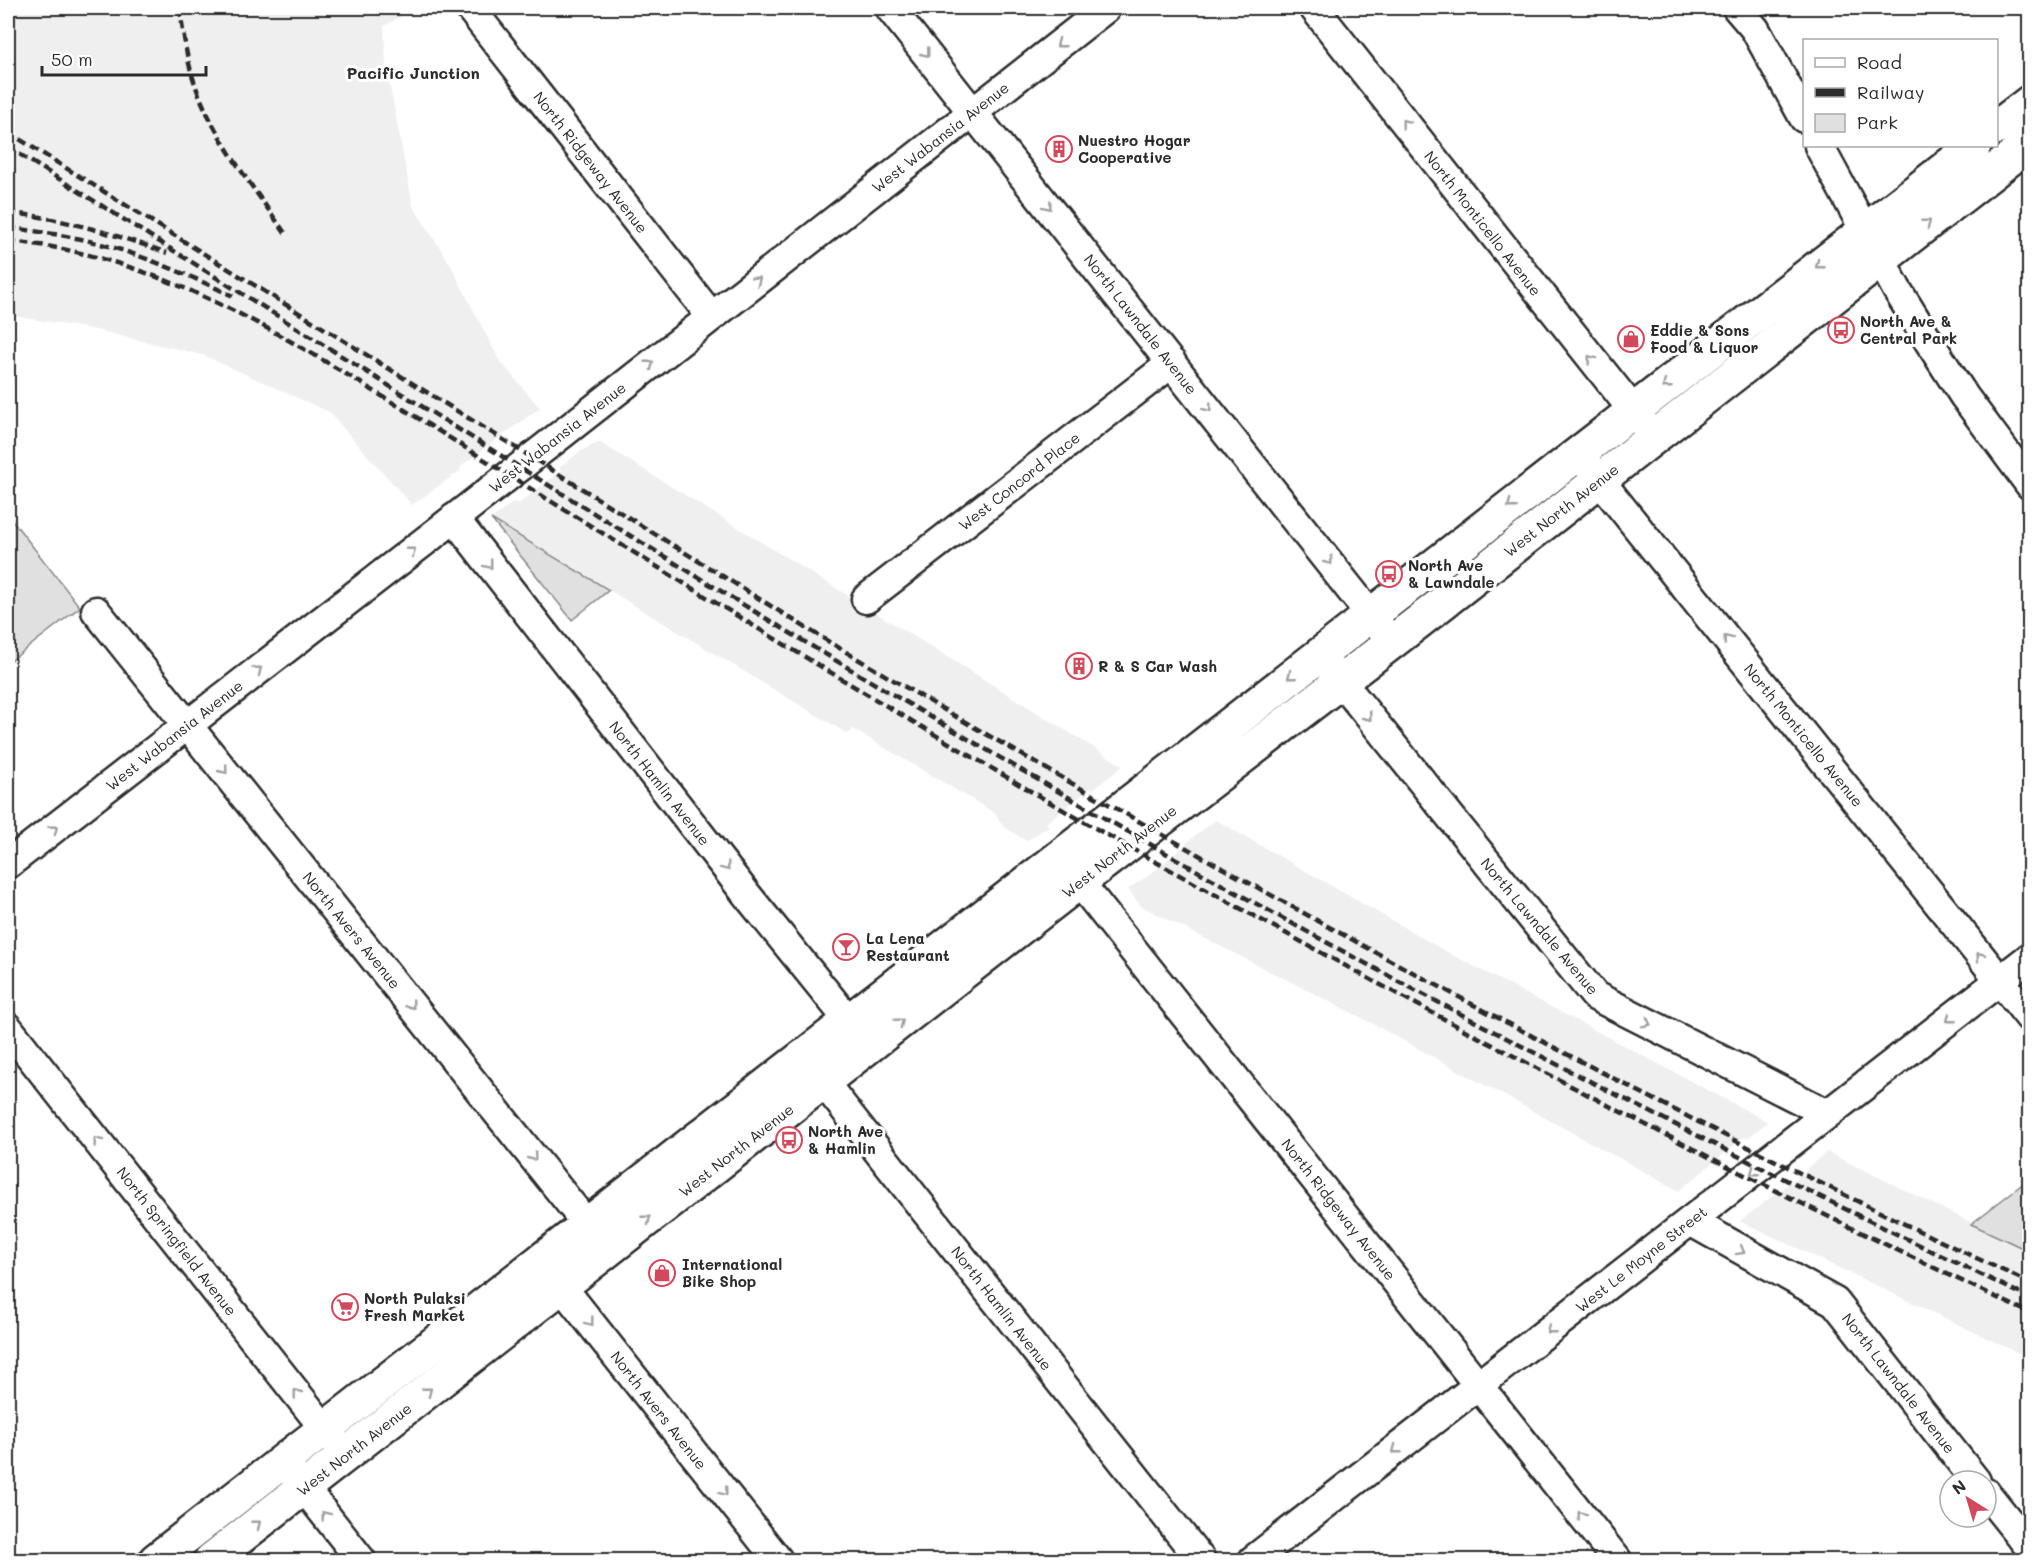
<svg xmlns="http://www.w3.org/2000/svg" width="2037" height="1568" viewBox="0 0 2037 1568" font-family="Mali,sans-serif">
  <rect width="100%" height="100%" fill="#fff"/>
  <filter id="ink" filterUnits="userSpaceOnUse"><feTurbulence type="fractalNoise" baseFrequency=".0167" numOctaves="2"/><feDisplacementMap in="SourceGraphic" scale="12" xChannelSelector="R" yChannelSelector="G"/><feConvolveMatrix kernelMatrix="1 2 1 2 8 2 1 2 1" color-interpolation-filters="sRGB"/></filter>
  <g filter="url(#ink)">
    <!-- built -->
    <path fill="#efefef" d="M8,8h400l-8,9 -16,9 2,40 27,140 37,58 49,96 41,48 -75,55 -5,5 1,2 -49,35 -83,-93 -126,-57 -112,-26 -83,-14z
      M599,442l402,248 122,76 -30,23 -2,-1 -45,35 3,3 -23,15 -23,-15 -8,-13 -142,-84 -5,5 -357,-215 23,-17 4,2 44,-34 -3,-2 20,-16z
      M1216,820l231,132 321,170 -21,16 -3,-1 -65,54 -317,-173 -221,-112 -13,-17 21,-14 39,-32 -1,-1z
      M1827,1152l202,99v107l-289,-137 63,-48 5,-4 -1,-1z"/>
    <!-- green -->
    <path fill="#e0e0e0" stroke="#868686" stroke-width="1.5" d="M8,515l72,92 -72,56z
      M491,519l118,71 -37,30z
      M2029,1179v72l-58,-27z"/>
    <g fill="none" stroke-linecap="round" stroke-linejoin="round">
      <defs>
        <path id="minor" d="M470,8l241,308
          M890,8l502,634
          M1314,8l333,420
          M1737,8l18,21 49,89
          M1819,146l77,142 34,55 34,53 66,89
          M1585,462l445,556
          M454,518l293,377 115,142
          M866,599l306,-236
          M96,611l505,631
          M1327,664l268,332 233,118
          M8,864l439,-340 659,-516
          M1065,864l552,696
          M8,1028l331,419
          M810,1065l391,495
          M1690,1221l145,81 141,179
          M547,1268l231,292
          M290,1470l71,90
          M1986,1493l44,55
          M1253,1560l777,-603"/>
        <path id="major" d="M1996,128l34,-26
          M156,1560l1818,-1414
          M211,1560l868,-678 334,-256 617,-483"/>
      </defs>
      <!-- minor casing -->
      <use href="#minor" stroke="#2b2b2b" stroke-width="33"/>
      <!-- major casing -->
      <use href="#major" stroke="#2b2b2b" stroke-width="38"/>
      <!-- minor -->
      <use href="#minor" stroke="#fff" stroke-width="28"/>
      <!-- major -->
      <use href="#major" stroke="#fff" stroke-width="33"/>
      <!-- rail -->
      <path stroke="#2b2b2b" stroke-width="4.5" stroke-dasharray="9 4.5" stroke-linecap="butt" d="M180,8c3,24 6,49 14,73 18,55 60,107 93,155
        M8,132l803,499c175,105 352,205 531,303 226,123 454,241 688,349
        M8,147c354,221 705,446 1067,654 310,180 631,343 955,497
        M8,213c48,3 113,23 159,40
        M8,227c24,4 49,7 73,12 53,12 103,34 152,57
        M8,241c135,12 256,82 369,152 56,34 111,69 167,104 147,91 294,181 444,269 109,65 221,125 332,186 233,127 469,249 710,361"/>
    </g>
    <!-- one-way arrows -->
    <defs><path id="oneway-chevron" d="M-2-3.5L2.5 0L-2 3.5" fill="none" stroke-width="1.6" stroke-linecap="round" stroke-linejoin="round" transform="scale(1.5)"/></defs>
    <g stroke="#a0a0a0">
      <use href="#oneway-chevron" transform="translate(1060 44) rotate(142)"/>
      <use href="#oneway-chevron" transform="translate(926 53) rotate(51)"/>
      <use href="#oneway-chevron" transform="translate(1405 123) rotate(-128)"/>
      <use href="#oneway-chevron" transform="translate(1048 206) rotate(52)"/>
      <use href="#oneway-chevron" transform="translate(1927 223) rotate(-38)"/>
      <use href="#oneway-chevron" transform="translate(1819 265) rotate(142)"/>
      <use href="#oneway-chevron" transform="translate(757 280) rotate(-38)"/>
      <use href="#oneway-chevron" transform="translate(1591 359) rotate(-128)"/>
      <use href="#oneway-chevron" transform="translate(650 364) rotate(-38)"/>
      <use href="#oneway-chevron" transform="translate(1666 385) rotate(142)"/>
      <use href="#oneway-chevron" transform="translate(1208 408) rotate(52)"/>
      <use href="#oneway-chevron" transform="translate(1511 505) rotate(142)"/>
      <use href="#oneway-chevron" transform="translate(412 551) rotate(-38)"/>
      <use href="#oneway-chevron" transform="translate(1329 561) rotate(52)"/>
      <use href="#oneway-chevron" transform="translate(489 565) rotate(52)"/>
      <use href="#oneway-chevron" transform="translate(1727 639) rotate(-129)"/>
      <use href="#oneway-chevron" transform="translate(258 670) rotate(-38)"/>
      <use href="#oneway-chevron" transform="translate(1291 676) rotate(142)"/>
      <use href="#oneway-chevron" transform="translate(1368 717) rotate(51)"/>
      <use href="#oneway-chevron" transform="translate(224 770) rotate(51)"/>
      <use href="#oneway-chevron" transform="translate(54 829) rotate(-38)"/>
      <use href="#oneway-chevron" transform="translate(726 867) rotate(52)"/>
      <use href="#oneway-chevron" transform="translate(1980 956) rotate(-129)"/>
      <use href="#oneway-chevron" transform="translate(411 1005) rotate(51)"/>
      <use href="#oneway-chevron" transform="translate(1950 1019) rotate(142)"/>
      <use href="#oneway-chevron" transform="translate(900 1022) rotate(-38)"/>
      <use href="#oneway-chevron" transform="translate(1647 1023) rotate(27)"/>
      <use href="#oneway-chevron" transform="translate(97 1141) rotate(-128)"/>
      <use href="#oneway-chevron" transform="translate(533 1157) rotate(51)"/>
      <use href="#oneway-chevron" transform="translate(1754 1172) rotate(142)"/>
      <use href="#oneway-chevron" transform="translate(647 1219) rotate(-38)"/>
      <use href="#oneway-chevron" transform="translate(1741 1251) rotate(29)"/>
      <use href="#oneway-chevron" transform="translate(590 1322) rotate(52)"/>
      <use href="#oneway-chevron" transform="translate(1550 1330) rotate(142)"/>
      <use href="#oneway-chevron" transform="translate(428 1391) rotate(-38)"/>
      <use href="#oneway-chevron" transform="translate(297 1393) rotate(-128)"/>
      <use href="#oneway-chevron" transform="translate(1396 1450) rotate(142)"/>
      <use href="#oneway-chevron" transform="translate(724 1492) rotate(52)"/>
      <use href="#oneway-chevron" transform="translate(325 1515) rotate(-128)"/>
      <use href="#oneway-chevron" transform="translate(1581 1515) rotate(-128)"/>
      <use href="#oneway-chevron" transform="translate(257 1524) rotate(-38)"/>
    </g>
  </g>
  <!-- icons -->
  <defs>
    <symbol id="building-ring" viewBox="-11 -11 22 22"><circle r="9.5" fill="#fff" stroke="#d1495b" stroke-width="1.5"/><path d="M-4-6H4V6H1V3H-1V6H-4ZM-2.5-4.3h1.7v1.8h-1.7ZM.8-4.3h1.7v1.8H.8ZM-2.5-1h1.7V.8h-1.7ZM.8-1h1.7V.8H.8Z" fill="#d1495b"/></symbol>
    <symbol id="bus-ring" viewBox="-11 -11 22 22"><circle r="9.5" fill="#fff" stroke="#d1495b" stroke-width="1.5"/><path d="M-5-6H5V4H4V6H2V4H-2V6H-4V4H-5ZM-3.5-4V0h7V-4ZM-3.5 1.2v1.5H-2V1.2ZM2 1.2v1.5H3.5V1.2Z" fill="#d1495b"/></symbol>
    <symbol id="shop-ring" viewBox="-11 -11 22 22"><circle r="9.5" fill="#fff" stroke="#d1495b" stroke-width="1.5"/><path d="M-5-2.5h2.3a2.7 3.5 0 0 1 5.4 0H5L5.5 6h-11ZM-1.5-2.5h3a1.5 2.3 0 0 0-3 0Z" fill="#d1495b"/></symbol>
    <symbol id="bar-ring" viewBox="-11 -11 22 22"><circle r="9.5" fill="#fff" stroke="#d1495b" stroke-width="1.5"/><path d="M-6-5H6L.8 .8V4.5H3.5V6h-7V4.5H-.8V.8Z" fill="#d1495b"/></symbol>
    <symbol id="supermarket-ring" viewBox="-11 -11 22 22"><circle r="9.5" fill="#fff" stroke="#d1495b" stroke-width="1.5"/><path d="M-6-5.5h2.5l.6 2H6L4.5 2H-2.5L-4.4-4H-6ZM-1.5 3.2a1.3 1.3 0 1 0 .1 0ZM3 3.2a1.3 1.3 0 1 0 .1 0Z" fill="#d1495b"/></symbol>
  </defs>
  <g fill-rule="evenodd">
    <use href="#building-ring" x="1044" y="134" width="30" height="30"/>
    <use href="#bus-ring" x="1826" y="315" width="30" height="30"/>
    <use href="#shop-ring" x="1616" y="324" width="30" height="30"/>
    <use href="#bus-ring" x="1374" y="559" width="30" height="30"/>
    <use href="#building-ring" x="1064" y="651" width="30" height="30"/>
    <use href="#bar-ring" x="831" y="932" width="30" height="30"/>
    <use href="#bus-ring" x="774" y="1125" width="30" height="30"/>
    <use href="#shop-ring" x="647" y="1258" width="30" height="30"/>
    <use href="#supermarket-ring" x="330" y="1292" width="30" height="30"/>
  </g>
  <g text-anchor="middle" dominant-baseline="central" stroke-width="6" stroke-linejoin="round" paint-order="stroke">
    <!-- street labels -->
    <g font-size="15" fill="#2b2b2b" stroke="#fff">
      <text transform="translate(940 137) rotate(-38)">West Wabansia Avenue</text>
      <text transform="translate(591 162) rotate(52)">North Ridgeway Avenue</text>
      <text transform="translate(1483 223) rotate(52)">North Monticello Avenue</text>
      <text transform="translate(1141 324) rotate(52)">North Lawndale Avenue</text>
      <text transform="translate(557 437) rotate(-38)">West Wabansia Avenue</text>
      <text transform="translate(1019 481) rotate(-38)">West Concord Place</text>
      <text transform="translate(1561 510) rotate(-38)">West North Avenue</text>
      <text transform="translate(174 735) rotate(-38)">West Wabansia Avenue</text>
      <text transform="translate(1804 735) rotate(51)">North Monticello Avenue</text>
      <text transform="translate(660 783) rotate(52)">North Hamlin Avenue</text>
      <text transform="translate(1119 851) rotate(-38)">West North Avenue</text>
      <text transform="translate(1540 926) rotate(50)">North Lawndale Avenue</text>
      <text transform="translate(352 930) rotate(51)">North Avers Avenue</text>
      <text transform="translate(736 1150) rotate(-38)">West North Avenue</text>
      <text transform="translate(1339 1209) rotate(52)">North Ridgeway Avenue</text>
      <text transform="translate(177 1241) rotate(52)">North Springfield Avenue</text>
      <text transform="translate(1641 1259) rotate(-38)">West Le Moyne Street</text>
      <text transform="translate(1002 1308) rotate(52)">North Hamlin Avenue</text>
      <text transform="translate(1899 1383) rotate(52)">North Lawndale Avenue</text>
      <text transform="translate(659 1410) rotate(52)">North Avers Avenue</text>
      <text transform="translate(354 1449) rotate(-38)">West North Avenue</text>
    </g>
    <!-- poi labels -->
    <g font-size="15" font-weight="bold" fill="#2b2b2b" stroke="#fff" text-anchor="start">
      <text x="1078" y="140">Nuestro Hogar<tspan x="1078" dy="17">Cooperative</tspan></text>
      <text x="1860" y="321">North Ave &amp;<tspan x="1860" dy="17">Central Park</tspan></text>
      <text x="1650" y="330">Eddie &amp; Sons<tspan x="1650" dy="17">Food &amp; Liquor</tspan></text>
      <text x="1408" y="565">North Ave<tspan x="1408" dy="17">&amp; Lawndale</tspan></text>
      <text x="1098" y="666">R &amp; S Car Wash</text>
      <text x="866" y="938">La Lena<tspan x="866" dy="17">Restaurant</tspan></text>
      <text x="808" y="1131">North Ave<tspan x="808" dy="17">&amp; Hamlin</tspan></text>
      <text x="682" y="1264">International<tspan x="682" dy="17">Bike Shop</tspan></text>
      <text x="364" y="1298">North Pulaksi<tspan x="364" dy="17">Fresh Market</tspan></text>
    </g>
    <!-- neighbourhood labels -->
    <g font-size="16" font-weight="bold" fill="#2b2b2b" stroke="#fff">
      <text x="413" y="72">Pacific Junction</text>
    </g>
  </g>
  <!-- margin -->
  <rect width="2037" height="1568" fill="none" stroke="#fff" stroke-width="30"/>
  <rect x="15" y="15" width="2007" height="1538" fill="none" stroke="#2b2b2b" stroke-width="2" filter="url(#ink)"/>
  <!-- legend -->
  <rect x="1803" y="39" width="195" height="108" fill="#ffffff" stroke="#aaaaaa" stroke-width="1.5"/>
  <rect x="1815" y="58" width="30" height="9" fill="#ffffff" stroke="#aaaaaa" stroke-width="1.5"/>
  <text x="1857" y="69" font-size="18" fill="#2b2b2b">Road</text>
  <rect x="1815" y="88" width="30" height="9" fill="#2b2b2b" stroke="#aaaaaa" stroke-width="1.5"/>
  <text x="1857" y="99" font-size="18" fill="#2b2b2b">Railway</text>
  <rect x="1815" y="114" width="30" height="18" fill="#e0e0e0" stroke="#aaaaaa" stroke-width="1.5"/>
  <text x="1857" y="129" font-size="18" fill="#2b2b2b">Park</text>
  <!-- north arrow -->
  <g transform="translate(1968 1499) rotate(323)"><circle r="28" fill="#ffffff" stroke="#aaaaaa" stroke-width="1.5"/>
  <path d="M0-4.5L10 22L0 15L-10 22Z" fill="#d1495b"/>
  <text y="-9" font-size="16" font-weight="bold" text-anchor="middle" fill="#2b2b2b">N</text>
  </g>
  <!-- scale -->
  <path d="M42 66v9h164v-9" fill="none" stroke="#2b2b2b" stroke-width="3"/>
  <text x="51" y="66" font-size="18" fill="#2b2b2b" stroke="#ffffff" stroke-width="4.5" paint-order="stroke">50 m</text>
</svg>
